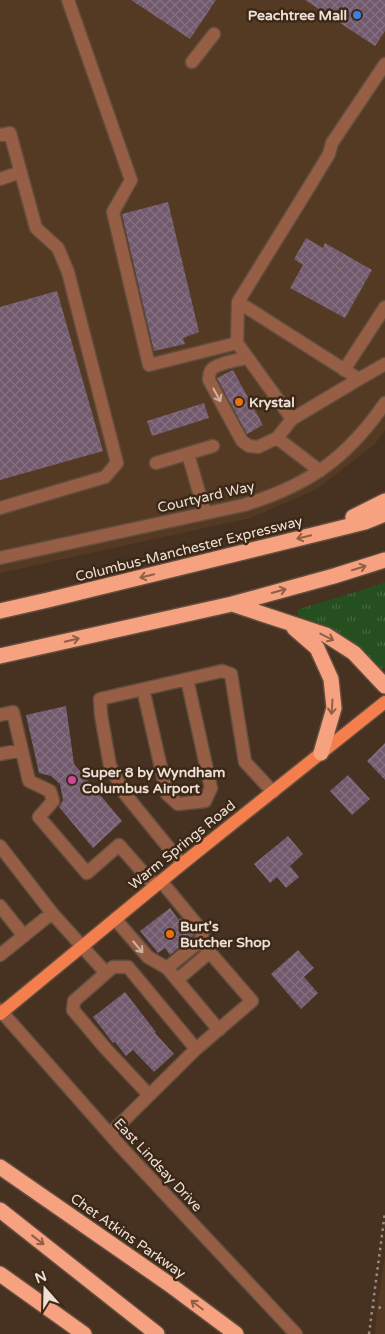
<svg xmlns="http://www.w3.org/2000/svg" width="385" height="1334" viewBox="0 0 385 1334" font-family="'Varela Round',sans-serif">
  <defs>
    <pattern id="grass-tufts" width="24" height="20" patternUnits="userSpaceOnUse" patternTransform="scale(1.25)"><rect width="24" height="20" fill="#254f1e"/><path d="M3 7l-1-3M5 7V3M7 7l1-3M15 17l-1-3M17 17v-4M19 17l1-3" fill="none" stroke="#45683e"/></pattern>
    <pattern id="building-cross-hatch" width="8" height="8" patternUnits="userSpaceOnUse" patternTransform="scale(1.25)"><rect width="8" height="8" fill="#715a6d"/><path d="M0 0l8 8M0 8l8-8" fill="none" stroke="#867181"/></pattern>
  </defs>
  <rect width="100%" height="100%" fill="#473221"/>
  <!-- built -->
  <path fill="#553a23" d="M0,0h385v430l-10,14 -58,45 -67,29 -250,55z
    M385,1255v79h-10l1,-15z"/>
  <!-- grass -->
  <path fill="url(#grass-tufts)" d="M385,582v85l-4,3 -57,-43 -25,-11 -2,-4 2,-3 60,-18z"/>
  <!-- building -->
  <path fill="url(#building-cross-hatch)" d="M131,0h85l-26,39z
    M305,0h80v31l-10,15z
    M168,202l31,130 -16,6 2,6 -31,7 -32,-137z
    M306,238l17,10 2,-5 47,27 -27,48 -55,-30 13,-23 -9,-6z
    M57,291l46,160 -103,29v-173z
    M233,370l30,55 -16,9 -30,-56z
    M204,403l5,15 -57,18 -5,-15z
    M66,706l8,58 48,57 -29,27 -34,-41 4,-7 -3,-16 -9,-8 -12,-3 -13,-58z
    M385,743v37l-18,-19z
    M348,775l22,24 -18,16 -22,-24z
    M288,836l15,18 -13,12 9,11 -13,11 -9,-11 -7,6 -16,-19z
    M170,908l9,12 2,-2 13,16 -1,2 -23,19 -5,-7 -7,5 -18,-22z
    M298,950l16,18 -10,9 14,16 -17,16 -30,-35z
    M125,992l31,40 -1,1 19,21 -20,18 -21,-22 -7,6 -11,-14 -2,1 -20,-26z"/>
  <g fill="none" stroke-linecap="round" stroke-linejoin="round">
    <defs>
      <path id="minor" d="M68,0l63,180 -18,32 36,153 88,-22 1,-41 71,-115 20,-33 3,-11 53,-79
        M192,62l22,-28
        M0,135l10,-2 26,95 22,20 10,24 49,191 -12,14 -105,31
        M0,179l21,-7
        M238,302l121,77 26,-15
        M237,343l55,76 67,-40
        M247,358c-8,2 -29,5 -35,11 -3,3 -3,7 -3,11l33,61 7,5 9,1 19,-9
        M344,370l41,-63
        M292,419l-15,19 43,33
        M188,454l17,59
        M156,463l57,-17
        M0,558l244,-53c65,-20 103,-47 141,-102
        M143,689l24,105 11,10 27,-3 6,-13 -24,-109
        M0,715l13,-3 16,69 21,10 3,10 -14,16 48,56 32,-28 36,41
        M0,754l22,-4
        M0,846l52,67
        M182,864l-57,-70 -15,-28 -9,-51 -1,-16 122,-28 9,3 14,88 28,30
        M161,881l42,51 -3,9 -33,27
        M0,906l24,30
        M115,919l33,38 19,11 52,62
        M0,955l52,-42 54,60 7,-6h15l68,82
        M106,973l-32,28 -1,9 33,39 43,46
        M177,980l33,-28
        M0,1010l122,138 174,186
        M110,1134l86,-85 56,-48 -52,-60"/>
      <path id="major" d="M0,1014l182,-150 203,-162"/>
      <path id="highway" d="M353,517l32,-16
        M232,604l94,31 28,18 31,33
        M0,611l48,-11 277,-68 40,-10 20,-8
        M294,628l23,20 14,31 3,29 -13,45
        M0,656l232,-52 102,-28 51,-16
        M0,1167l169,117 67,50
        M0,1210l157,124
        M0,1274l84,60"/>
    </defs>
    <!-- minor casing -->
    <use href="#minor" stroke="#624e3e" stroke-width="15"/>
    <!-- major casing -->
    <use href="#major" stroke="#624e3e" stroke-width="15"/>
    <!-- highway casing -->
    <use href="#highway" stroke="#624e3e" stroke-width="18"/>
    <!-- path -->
    <path stroke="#9c8a7d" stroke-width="2.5" stroke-dasharray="2.5 4" stroke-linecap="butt" d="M372,1307l13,1
      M369,1334l16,-122"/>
    <!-- minor -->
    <use href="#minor" stroke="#975e46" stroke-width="12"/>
    <!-- major -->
    <use href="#major" stroke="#f47f4d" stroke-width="12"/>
    <!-- highway -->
    <use href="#highway" stroke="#f6a280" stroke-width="15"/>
  </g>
  <!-- one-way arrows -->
  <defs><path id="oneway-shaft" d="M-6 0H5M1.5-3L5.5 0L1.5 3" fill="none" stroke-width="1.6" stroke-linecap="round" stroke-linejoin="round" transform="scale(1.25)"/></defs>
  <g stroke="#d0b2a4">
    <use href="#oneway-shaft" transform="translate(217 395) rotate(61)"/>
    <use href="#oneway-shaft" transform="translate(138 947) rotate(50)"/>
  </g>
  <g stroke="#905f46">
    <use href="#oneway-shaft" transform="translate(304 537) rotate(166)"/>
    <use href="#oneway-shaft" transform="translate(359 568) rotate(-17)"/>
    <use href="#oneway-shaft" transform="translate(147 576) rotate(166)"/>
    <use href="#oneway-shaft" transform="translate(279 591) rotate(-16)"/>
    <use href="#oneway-shaft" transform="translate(327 637) rotate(27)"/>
    <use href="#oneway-shaft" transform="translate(72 640) rotate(-13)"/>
    <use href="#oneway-shaft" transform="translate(332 707) rotate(94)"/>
    <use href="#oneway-shaft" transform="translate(38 1240) rotate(38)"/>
    <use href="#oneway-shaft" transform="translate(197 1305) rotate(-143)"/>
  </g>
  <!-- markers -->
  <circle fill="#3f7fe0" stroke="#3c2817" stroke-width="2" cx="357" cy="15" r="5"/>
  <g fill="#e8710a" stroke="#3c2817" stroke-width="2">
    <circle cx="239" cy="402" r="5"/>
    <circle cx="170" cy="934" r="5"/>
  </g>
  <circle fill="#d1479c" stroke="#3c2817" stroke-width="2" cx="72" cy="780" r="5"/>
  <g text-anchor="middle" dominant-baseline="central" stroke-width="5" stroke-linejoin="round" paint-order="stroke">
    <!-- poi labels -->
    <g font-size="14" font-weight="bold" fill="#eee0d6" stroke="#3c2817" text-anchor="start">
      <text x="347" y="15" text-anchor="end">Peachtree Mall</text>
      <text x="249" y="402">Krystal</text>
      <text x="82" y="772">Super 8 by Wyndham<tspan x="82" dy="16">Columbus Airport</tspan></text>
      <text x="180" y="926">Burt's<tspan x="180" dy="16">Butcher Shop</tspan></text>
    </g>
    <!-- street labels -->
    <g font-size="14" fill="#eee0d6" stroke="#3c2817">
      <text transform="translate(206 497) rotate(-13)">Courtyard Way</text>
      <text transform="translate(189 549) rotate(-14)">Columbus-Manchester Expressway</text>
      <text transform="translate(182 845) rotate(-39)">Warm Springs Road</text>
      <text transform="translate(158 1165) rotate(47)">East Lindsay Drive</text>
      <text transform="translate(128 1236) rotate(35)">Chet Atkins Parkway</text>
    </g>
  </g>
  <!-- north arrow -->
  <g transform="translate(45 1289) rotate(340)" stroke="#3c2817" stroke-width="4" paint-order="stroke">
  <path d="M0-4L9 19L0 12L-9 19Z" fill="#eee0d6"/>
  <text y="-8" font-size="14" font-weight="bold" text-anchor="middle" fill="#eee0d6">N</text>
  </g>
</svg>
